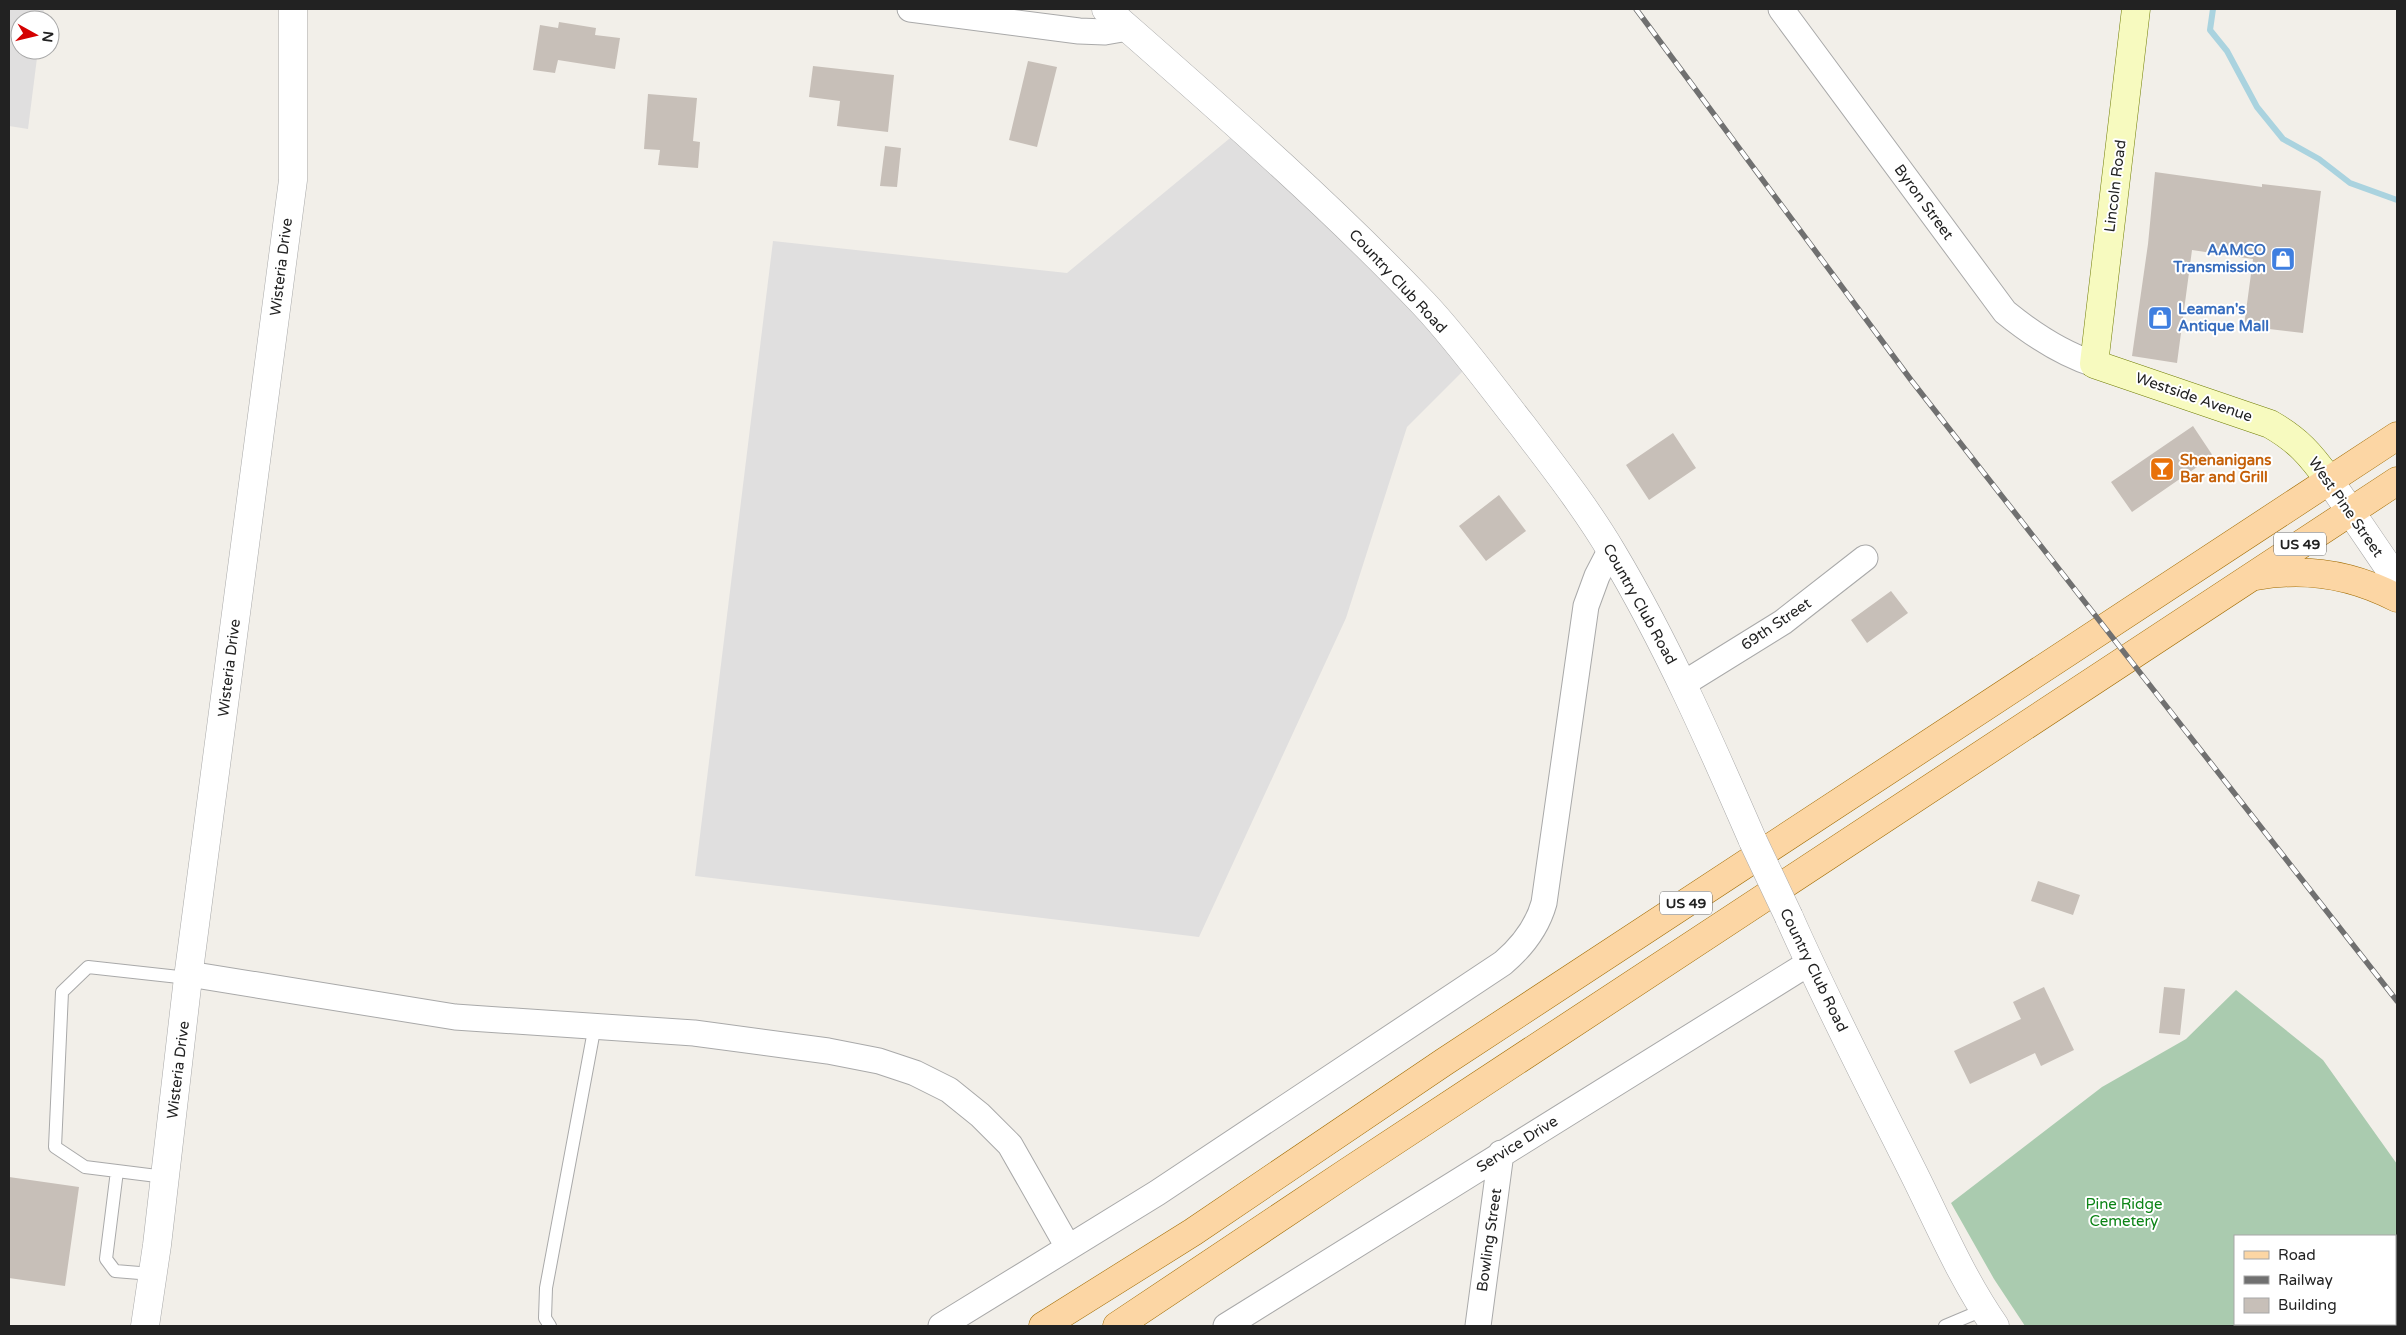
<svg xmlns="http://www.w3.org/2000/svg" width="2406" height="1335" viewBox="0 0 2406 1335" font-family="'Varela Round',sans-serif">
  <rect width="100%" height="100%" fill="#f2efe9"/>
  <!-- residential -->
  <path fill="#e0dfdf" d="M9,9h35l-2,11h-22v30h18l-10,79 -19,-3z
    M1241,129l230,234 -64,64 -61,191 -147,319 -504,-61 78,-635 294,32z"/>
  <!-- cemetery -->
  <path fill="#aacbaf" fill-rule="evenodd" d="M2236,990l87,70 74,104v162h-372l-31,-47 -43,-76 151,-116 84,-48zM2235,1236h160v88h-160z"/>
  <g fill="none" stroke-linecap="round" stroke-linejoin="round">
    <!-- stream -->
    <path stroke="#aad3df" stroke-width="6" d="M2213,9l-3,21 17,21 30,56 26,32 36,20 31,24 47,17"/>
  </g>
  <!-- building -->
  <path fill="#c7bfb8" d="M559,22l37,6 -1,7 25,3 -5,31 -57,-9 -3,13 -22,-3 7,-45 18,3z
    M1028,61l29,6 -20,80 -28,-7z
    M813,66l81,9 -6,57 -51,-6 3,-25 -31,-4z
    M648,94l49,4 -4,43 7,1 -2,26 -40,-3 2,-15 -16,-1z
    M885,146l16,2 -4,39 -17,-1z
    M2155,172l107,15v-3l59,7 -18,142 -59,-7 9,-67 -61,-9 -15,113 -45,-7 16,-112z
    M2193,426l20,30 -81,56 -21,-30z
    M1673,433l23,35 -47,32 -23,-35z
    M1499,495l27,36 -40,30 -27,-35z
    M1891,591l17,22 -41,30 -16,-23z
    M2038,881l42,14 -7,20 -42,-14z
    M2044,987l30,63 -33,16 -6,-13 -65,31 -16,-33 67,-32 -8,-17z
    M2164,987l21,2 -5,46 -21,-2z
    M9,1177l70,10 -14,99 -56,-8z"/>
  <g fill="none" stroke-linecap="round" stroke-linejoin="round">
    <defs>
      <path id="service" d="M117,1171l-11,88 9,12 37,3
        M165,1177l-80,-10 -30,-20 7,-155 26,-25 100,11
        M550,1326l-5,-8 1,-30 49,-263
        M1945,1326l38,-16"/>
      <path id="minor" d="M910,9l169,22 26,1 23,-4
        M1781,9l224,303c27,22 55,41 89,52
        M1683,684l100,-62 82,-64
        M189,974l266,43 239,16 134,18 51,10 36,12 34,17 31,25 30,30 58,102
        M941,1326l216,-133 346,-230c20,-17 34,-35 41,-60l42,-297 11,-30 14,-27
        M1226,1326l583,-363
        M1478,1326l23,-173"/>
      <path id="tertiary" d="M1106,9c108,95 218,190 318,295 34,36 67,82 98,121 31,41 64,83 90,127 55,92 98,190 141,289
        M2329,480l68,100
        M1789,917c38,86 82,171 124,255 26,52 49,107 82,154
        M145,1326l12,-81 31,-267 105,-798v-171"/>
      <path id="secondary" d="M2136,9l-42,355 176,60c28,16 40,30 59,56"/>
      <path id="primary" d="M2256,576c50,-9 97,-1 141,22
        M1043,1326l150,-94 251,-170 953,-626
        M1117,1326l229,-153 1051,-692"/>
    </defs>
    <!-- service casing -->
    <use href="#service" stroke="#a9a9a9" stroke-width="14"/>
    <!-- minor casing -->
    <use href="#minor" stroke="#a9a9a9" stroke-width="27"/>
    <!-- tertiary casing -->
    <use href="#tertiary" stroke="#a9a9a9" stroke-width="29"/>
    <!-- secondary casing -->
    <use href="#secondary" stroke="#707d05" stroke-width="29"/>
    <!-- primary casing -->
    <use href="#primary" stroke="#a06b00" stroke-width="29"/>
    <!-- service -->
    <use href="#service" stroke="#fff" stroke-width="12"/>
    <!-- minor -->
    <use href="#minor" stroke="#fff" stroke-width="25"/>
    <!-- tertiary -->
    <use href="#tertiary" stroke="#fff" stroke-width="28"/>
    <!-- secondary -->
    <use href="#secondary" stroke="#f7fabf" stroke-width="28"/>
    <!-- primary -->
    <use href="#primary" stroke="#fcd6a4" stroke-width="28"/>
    <defs>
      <path id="rail" d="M1636,9l275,371 486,621"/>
    </defs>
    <!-- rail casing -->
    <use href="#rail" stroke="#707070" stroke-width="5.5"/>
    <!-- rail -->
    <use href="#rail" stroke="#fff" stroke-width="4" stroke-dasharray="11" stroke-linecap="butt"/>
    <defs>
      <path id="tertiary-bridge" d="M1753,841l36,76"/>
    </defs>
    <!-- tertiary-bridge casing -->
    <use href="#tertiary-bridge" stroke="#a9a9a9" stroke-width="29" stroke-linecap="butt"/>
    <!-- tertiary-bridge -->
    <use href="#tertiary-bridge" stroke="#fff" stroke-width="28"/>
  </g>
  <!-- icons -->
  <defs>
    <symbol id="shop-square" viewBox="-11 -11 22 22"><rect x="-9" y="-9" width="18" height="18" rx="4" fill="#3f7fe0" stroke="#fff"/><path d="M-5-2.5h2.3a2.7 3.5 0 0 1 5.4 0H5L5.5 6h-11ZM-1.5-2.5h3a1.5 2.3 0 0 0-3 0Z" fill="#fff"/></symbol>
    <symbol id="bar-square" viewBox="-11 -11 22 22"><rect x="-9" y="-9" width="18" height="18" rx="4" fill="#e8710a" stroke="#fff"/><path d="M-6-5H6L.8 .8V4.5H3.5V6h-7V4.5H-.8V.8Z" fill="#fff"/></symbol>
  </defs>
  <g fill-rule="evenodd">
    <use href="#shop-square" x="2269" y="245" width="28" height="28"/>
    <use href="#shop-square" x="2146" y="304" width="28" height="28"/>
    <use href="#bar-square" x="2148" y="455" width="28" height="28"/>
  </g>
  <g text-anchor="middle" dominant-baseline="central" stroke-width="4" stroke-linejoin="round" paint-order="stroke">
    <!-- shield labels -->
    <g fill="#fff" stroke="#646464" stroke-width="1">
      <rect x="2274" y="532.5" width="52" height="23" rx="4"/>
      <rect x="1660" y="891.5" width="52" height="23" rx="4"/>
    </g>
    <g font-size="14" font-weight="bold" fill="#222">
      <text x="2300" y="544">US 49</text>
      <text x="1686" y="903">US 49</text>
    </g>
    <!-- street labels -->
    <g font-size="15" fill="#222" stroke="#fff">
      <text transform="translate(2115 186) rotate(-83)">Lincoln Road</text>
      <text transform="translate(1924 202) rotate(54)">Byron Street</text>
      <text transform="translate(281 267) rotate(-83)">Wisteria Drive</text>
      <text transform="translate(1398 281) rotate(47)">Country Club Road</text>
      <text transform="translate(2194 397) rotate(19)">Westside Avenue</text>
      <text transform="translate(2346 507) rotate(55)">West Pine Street</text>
      <text transform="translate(1640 604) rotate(61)">Country Club Road</text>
      <text transform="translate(1776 624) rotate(-34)">69th Street</text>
      <text transform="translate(229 668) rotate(-83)">Wisteria Drive</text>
      <text transform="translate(1814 970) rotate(64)">Country Club Road</text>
      <text transform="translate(178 1070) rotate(-83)">Wisteria Drive</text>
      <text transform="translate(1517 1144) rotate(-32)">Service Drive</text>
      <text transform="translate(1489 1240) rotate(-82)">Bowling Street</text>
    </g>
    <!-- shop labels -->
    <g font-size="15" font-weight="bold" fill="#366cbe" stroke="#fff" text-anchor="end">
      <text x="2266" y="250">AAMCO<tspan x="2266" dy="17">Transmission</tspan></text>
      <text x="2178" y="309" text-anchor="start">Leaman's<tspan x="2178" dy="17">Antique Mall</tspan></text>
    </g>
    <!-- food labels -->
    <g font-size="15" font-weight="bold" fill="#c56008" stroke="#fff" text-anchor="start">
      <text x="2180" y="460">Shenanigans<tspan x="2180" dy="17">Bar and Grill</tspan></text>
    </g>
    <!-- park labels -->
    <g font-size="15" fill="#0c8416" stroke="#fff">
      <text x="2124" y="1204">Pine Ridge<tspan x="2124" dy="17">Cemetery</tspan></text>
    </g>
  </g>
  <!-- border -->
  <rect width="2406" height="1335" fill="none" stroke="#222222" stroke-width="20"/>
  <!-- legend -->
  <rect x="2234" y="1235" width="162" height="90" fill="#ffffff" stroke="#a7a7a7"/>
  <rect x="2244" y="1251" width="25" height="8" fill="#fcd6a4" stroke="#a7a7a7"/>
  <text x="2278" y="1260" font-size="15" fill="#222222">Road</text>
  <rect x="2244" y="1276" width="25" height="8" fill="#707070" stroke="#a7a7a7"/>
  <text x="2278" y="1285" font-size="15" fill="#222222">Railway</text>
  <rect x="2244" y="1298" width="25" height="15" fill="#c7bfb8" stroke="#a7a7a7"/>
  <text x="2278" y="1310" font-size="15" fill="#222222">Building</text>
  <!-- north arrow -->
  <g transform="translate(35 35) rotate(98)"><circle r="24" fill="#ffffff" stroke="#a7a7a7"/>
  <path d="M0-4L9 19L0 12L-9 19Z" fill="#d40000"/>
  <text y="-8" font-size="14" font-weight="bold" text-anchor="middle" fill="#222222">N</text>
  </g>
</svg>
